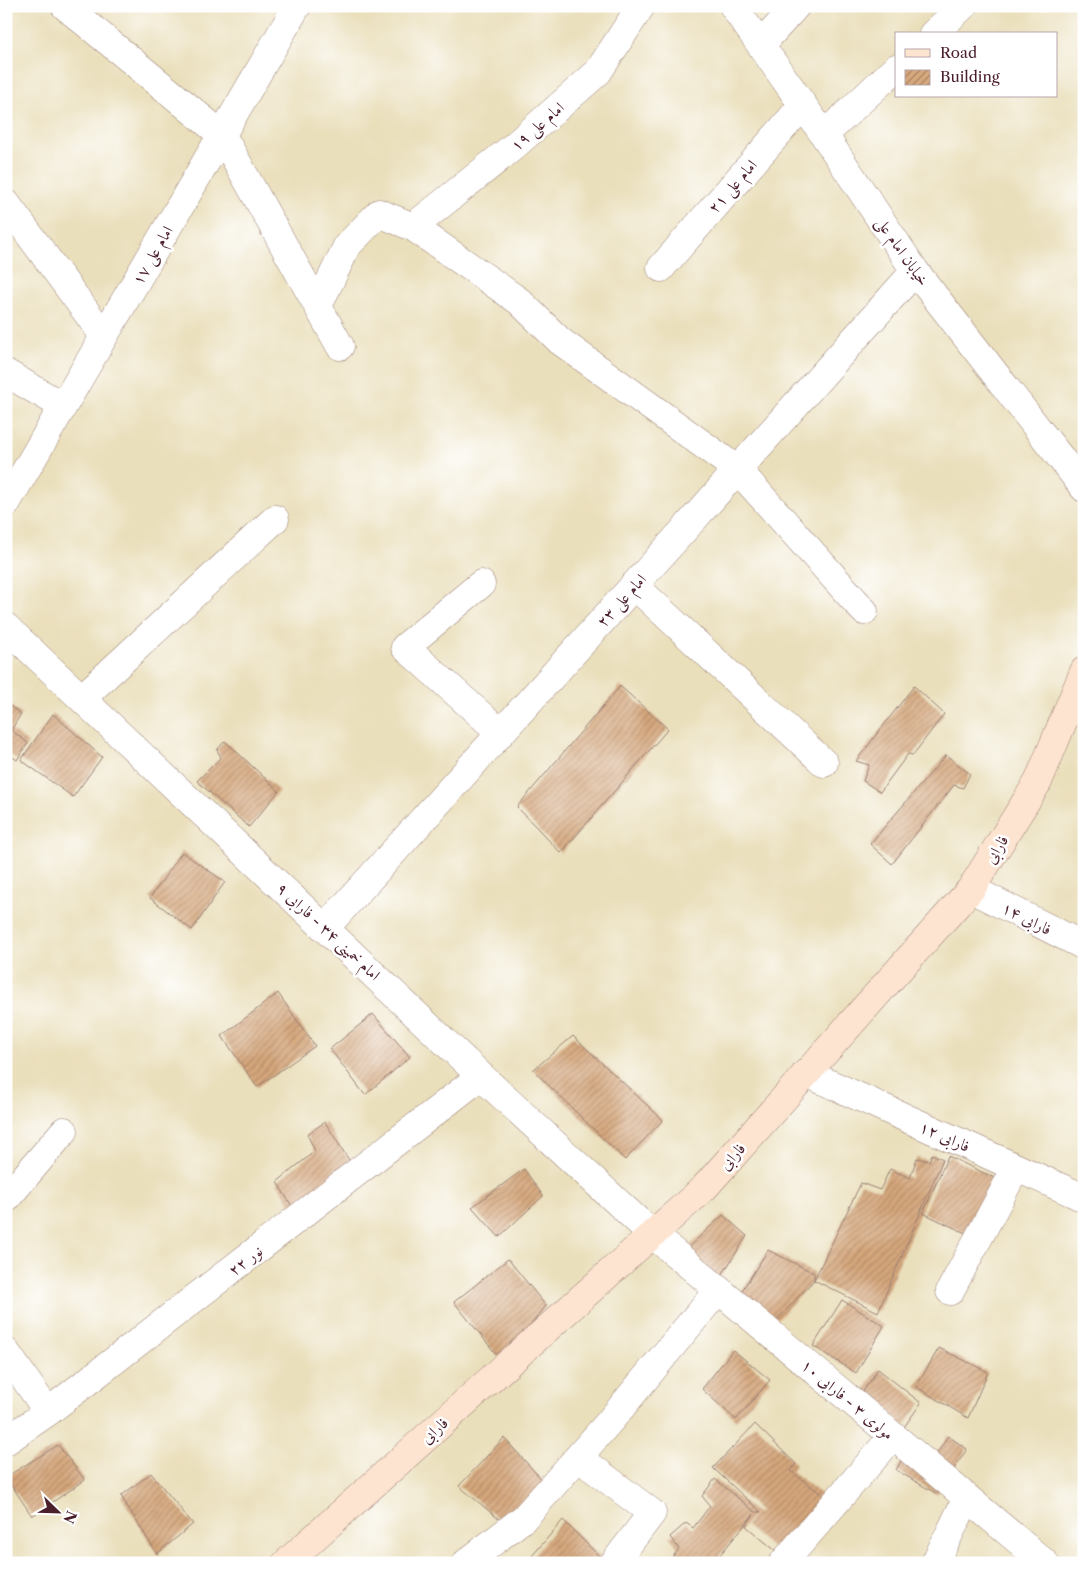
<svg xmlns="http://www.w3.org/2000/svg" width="1090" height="1569" viewBox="0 0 1090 1569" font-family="'Libre Caslon Text',Amiri,serif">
  <defs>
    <pattern id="building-hatch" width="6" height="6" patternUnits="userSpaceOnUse" patternTransform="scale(1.25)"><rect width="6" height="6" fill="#d5a77c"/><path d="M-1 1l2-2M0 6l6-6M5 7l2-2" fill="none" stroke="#af8766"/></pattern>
  </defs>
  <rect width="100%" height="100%" fill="#fff"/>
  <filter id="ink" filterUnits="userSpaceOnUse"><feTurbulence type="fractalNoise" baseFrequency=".02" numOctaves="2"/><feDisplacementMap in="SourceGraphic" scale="10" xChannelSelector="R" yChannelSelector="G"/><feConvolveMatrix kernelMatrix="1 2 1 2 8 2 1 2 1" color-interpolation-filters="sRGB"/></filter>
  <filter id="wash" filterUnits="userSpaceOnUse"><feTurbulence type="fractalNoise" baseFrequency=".0096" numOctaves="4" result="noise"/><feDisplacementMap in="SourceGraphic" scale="20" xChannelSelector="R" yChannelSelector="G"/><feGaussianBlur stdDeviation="1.12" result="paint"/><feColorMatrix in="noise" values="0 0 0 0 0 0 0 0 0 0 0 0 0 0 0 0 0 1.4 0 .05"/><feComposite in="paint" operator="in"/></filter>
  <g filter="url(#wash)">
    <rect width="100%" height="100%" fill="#eadfbb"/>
    <g id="blocks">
      <!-- building -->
      <path fill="url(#building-hatch)" d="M620,686l48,43 -107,124 -44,-46z
        M914,686l30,28 -31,41 -5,-1 -28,38 -17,-11 6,-16 -13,-4z
        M6,703l15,11 -10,16 17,13 -11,17 -11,-8z
        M53,714l49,43 -29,40 -52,-37z
        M225,741l54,50 -30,36 -52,-46 24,-24 -4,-7z
        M946,755l24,19 -7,14 -9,-3 -62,79 -22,-20z
        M182,852l43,30 -33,48 -42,-32z
        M278,993l37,53 -58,41 -35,-51z
        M373,1014l37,43 -45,38 -35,-46z
        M573,1036l90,84 -38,40 -92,-90z
        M325,1122l27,43 -59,43 -16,-26 38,-31 -8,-17z
        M932,1154l11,5 -65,153 -64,-32 -42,45 -31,-33 27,-42 46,23v7l47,-97 19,7 10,-21 20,9 7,-20 12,3z
        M948,1156l55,26 -29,55 -51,-24z
        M524,1169l19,27 -44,41 -27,-30z
        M723,1215l24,21 -33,51 -28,-38z
        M508,1259l38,47 -45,54 -47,-58z
        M842,1300l42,26 -28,47 -43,-27z
        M939,1348l49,24 -20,46 -52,-31z
        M733,1350l37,30 -34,40 -34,-31z
        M878,1369l43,34 -26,37 -43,-32z
        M755,1424l41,40 -5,7 41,31 -48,56 -38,-32 8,-12 -41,49h-46l12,-14 -9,-12 16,-14 7,5 17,-22 -8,-10 13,-17 40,33h6l-48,-44z
        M948,1436l19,13 -30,45 -41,-24 10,-18 24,12z
        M504,1438l41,45 -39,42 -47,-39z
        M58,1445l27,35 -53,36 -26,-39z
        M151,1473l42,51 -36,30 -36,-58z
        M563,1520l43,43h-80z"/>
    </g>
  </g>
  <g filter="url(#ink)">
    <use href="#blocks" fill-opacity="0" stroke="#9a7f73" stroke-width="1"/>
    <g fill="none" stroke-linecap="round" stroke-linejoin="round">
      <defs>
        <path id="street" d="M65,6l157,129 118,211
          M733,6l91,129 91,136 169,217
          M933,34l30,-28
          M761,45l35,-39
          M824,135l72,-67
          M6,203l98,133
          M413,227l100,-80 85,-75 43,-66
          M661,268l142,-163
          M318,306l29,-60 32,-33 34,14 106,74 41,40 178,129 126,141
          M6,373l57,33
          M6,504l291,-498
          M481,584l-76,63 96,86
          M634,585l190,178
          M6,627l475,449 171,158 393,329
          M82,698l193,-179
          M971,889l113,57
          M325,928l358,-397 232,-260
          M806,1073l278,125
          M6,1199l58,-68
          M950,1291l66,-123
          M6,1352l42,60
          M6,1441l42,-29 433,-336
          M578,1457l74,56 -38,50
          M466,1563l58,-45 86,-97 108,-131
          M783,1563l110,-127
          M935,1563l32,-65"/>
        <path id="secondary" d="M286,1563l418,-375 267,-299 67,-107 46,-111"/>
      </defs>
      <!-- street casing -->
      <use href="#street" stroke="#9a7f73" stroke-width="29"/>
      <!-- secondary casing -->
      <use href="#secondary" stroke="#9a7f73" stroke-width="29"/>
      <!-- street -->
      <use href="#street" stroke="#fff" stroke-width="28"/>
      <!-- secondary -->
      <use href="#secondary" stroke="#fde4d1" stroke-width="28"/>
    </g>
  </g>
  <g text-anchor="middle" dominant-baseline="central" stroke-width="5" stroke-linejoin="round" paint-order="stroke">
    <!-- street labels -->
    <g font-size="16" fill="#4a1f2b" stroke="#fff">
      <text transform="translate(537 126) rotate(-41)">امام علی ۱۹</text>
      <text transform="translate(732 186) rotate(-49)">امام علی ۲۱</text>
      <text transform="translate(903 251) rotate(55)">خیابان امام علی</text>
      <text transform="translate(152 255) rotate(-60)">امام علی ۱۷</text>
      <text transform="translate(621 600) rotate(-48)">امام علی ۲۳</text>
      <text transform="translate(996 849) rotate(-58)">فارابی</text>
      <text transform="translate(1027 918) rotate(27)">فارابی ۱۴</text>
      <text transform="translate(329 931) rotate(43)">امام خمینی ۳۴ - فارابی ۹</text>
      <text transform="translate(945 1136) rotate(24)">فارابی ۱۲</text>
      <text transform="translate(732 1156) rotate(-48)">فارابی</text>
      <text transform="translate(245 1260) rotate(-38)">نور ۲۲</text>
      <text transform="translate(848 1399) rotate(40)">مولوی ۳ - فارابی ۱۰</text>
      <text transform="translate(434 1430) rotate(-42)">فارابی</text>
    </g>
  </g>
  <!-- margin -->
  <rect width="1090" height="1569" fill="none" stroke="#fff" stroke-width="25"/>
  <!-- legend -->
  <rect x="895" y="32" width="162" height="65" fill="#ffffff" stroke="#b7a5aa"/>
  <rect x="905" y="49" width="25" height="8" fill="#fde4d1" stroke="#b7a5aa"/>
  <text x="940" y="58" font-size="15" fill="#4a1f2b">Road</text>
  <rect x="905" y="70" width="25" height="15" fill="url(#building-hatch)" stroke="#b7a5aa"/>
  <text x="940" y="82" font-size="15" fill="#4a1f2b">Building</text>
  <!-- north arrow -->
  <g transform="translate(58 1512) rotate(113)" stroke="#ffffff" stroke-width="4" paint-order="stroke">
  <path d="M0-4L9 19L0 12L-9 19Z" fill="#4a1f2b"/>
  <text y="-8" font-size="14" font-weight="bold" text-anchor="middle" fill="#4a1f2b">N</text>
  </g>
</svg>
